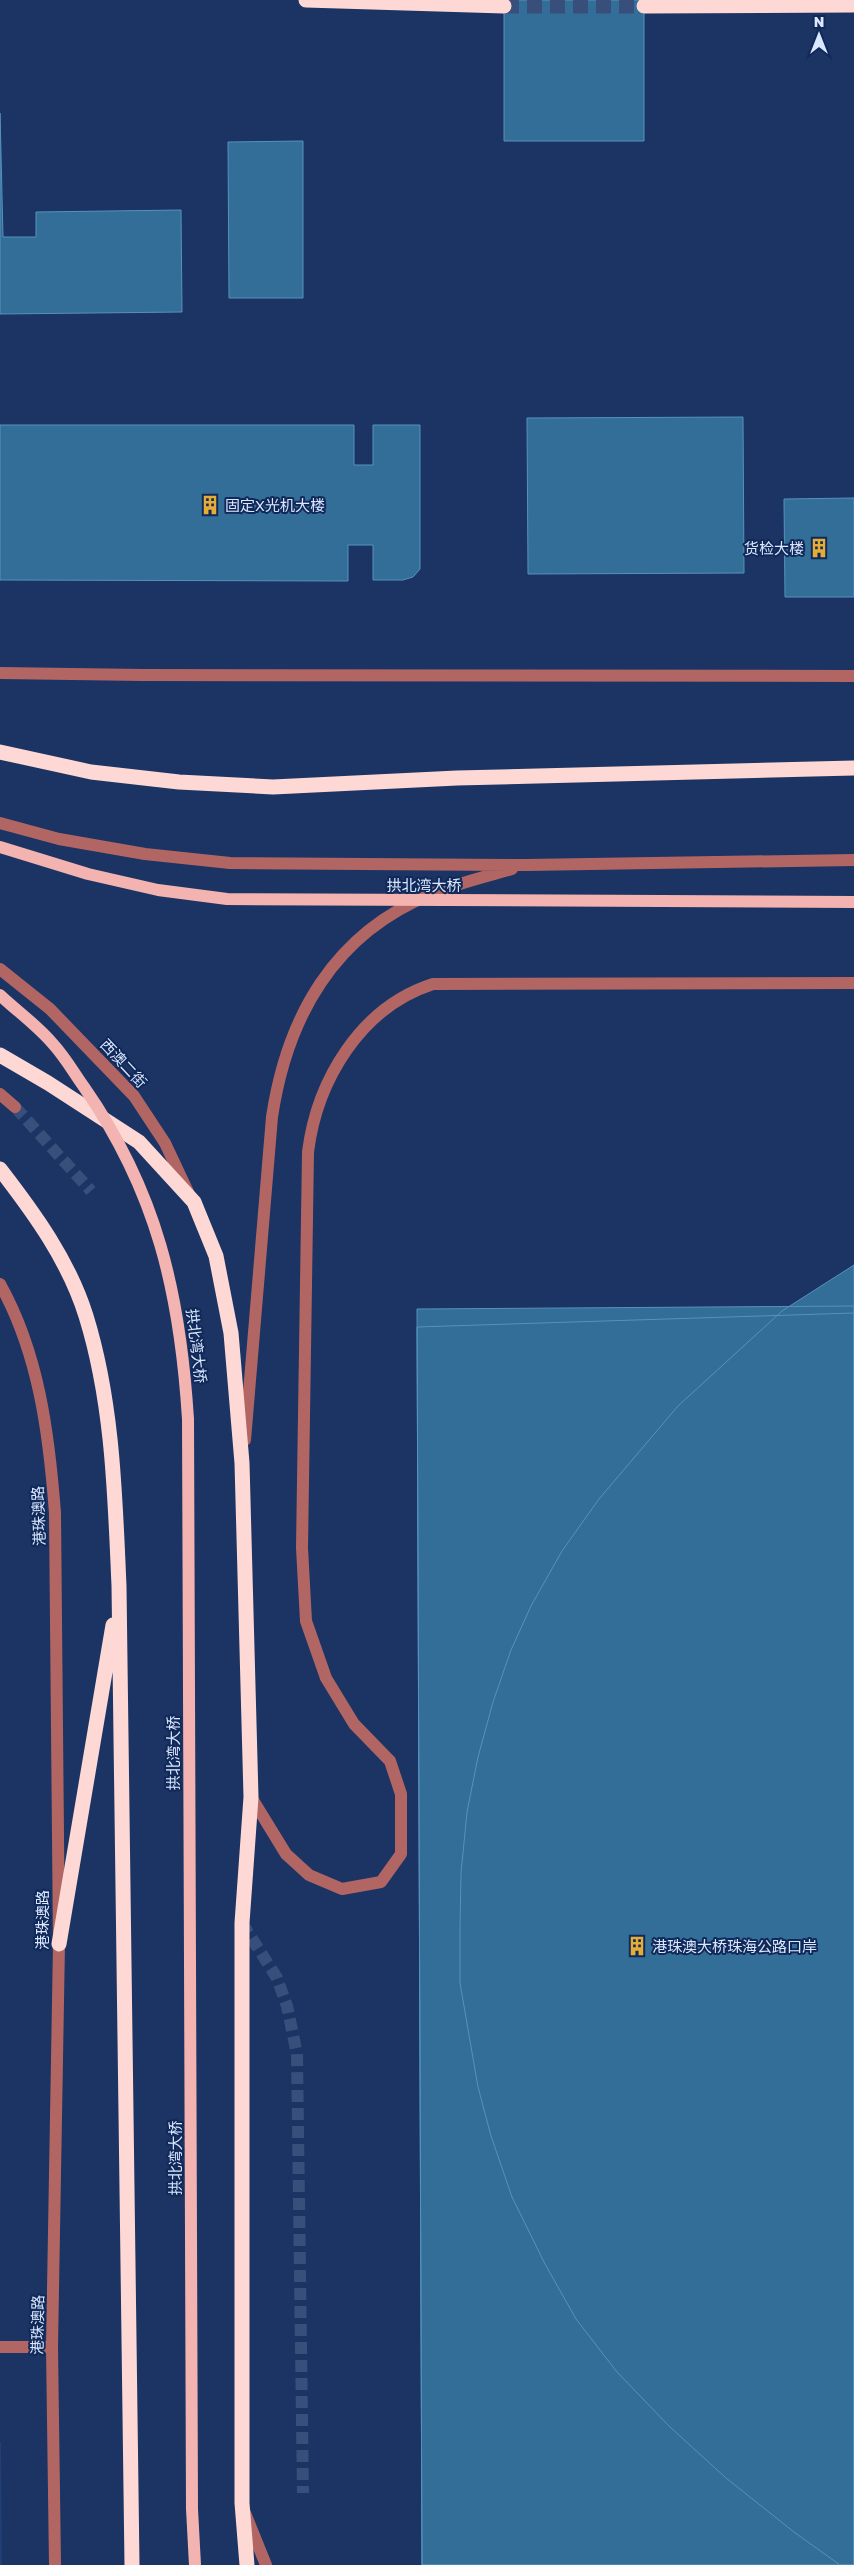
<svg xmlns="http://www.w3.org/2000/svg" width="854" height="2565" viewBox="0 0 854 2565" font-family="'Golos Text','Noto Sans SC',sans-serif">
  <rect width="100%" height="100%" fill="#1b3464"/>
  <!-- built -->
  <path fill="#213e75" d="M0,2442h1l1,123h-2z"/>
  <!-- building -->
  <path fill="#326e97" stroke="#5692bd" d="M504,0h140v141h-140z
    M0,113l3,124h33v-25l145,-2 1,102 -182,2z
    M303,141v157h-74l-1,-156z
    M743,417l1,156 -216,1 -1,-156z
    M0,425h354v40h19v-40h47v144l-7,8 -10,3h-30v-35h-25v36l-348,-1z
    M854,498v99h-69l-1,-98z
    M854,1265v1300h-14l-46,-33 -68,-54 -56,-51 -53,-55 -41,-53 -31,-55 -33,-67 -21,-61 -13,-49 -18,-104v-55l1,-55 6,-61 11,-55 15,-55 18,-52 20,-44 31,-55 37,-52 79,-93 104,-95z
    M854,1306v1259h-432l-5,-1256z
    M854,1313v1252h-432l-5,-1238z"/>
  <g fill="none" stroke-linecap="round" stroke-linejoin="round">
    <!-- minor-tunnel -->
    <path stroke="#384f7b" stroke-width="12" stroke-dasharray="12 6" stroke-linecap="butt" d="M15,1107l76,84
      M242,1923l35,55 10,28 10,48 6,439"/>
    <!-- highway-tunnel -->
    <path stroke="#384f7b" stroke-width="15" stroke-dasharray="15 8" stroke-linecap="butt" d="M504,6h140"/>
    <!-- minor -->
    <path stroke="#b26664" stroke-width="12" d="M0,673l143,2 711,1
      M0,823l59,16 86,15 85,9 296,2 328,-5
      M0,969l50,40 84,87 31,47 23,49
      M0,1094l15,13
      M0,1284c39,70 49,150 55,229l4,431 -7,403 3,218
      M245,1440l27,-323c15,-100 62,-184 160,-223 26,-11 53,-17 80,-25
      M251,1797l35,57 23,21 33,14 39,-7 20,-28v-60l-11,-33 -36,-37 -28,-46 -20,-57 -4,-73 6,-396c9,-72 53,-145 125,-168l421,-1
      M0,2347h52
      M245,2513l21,52"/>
    <!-- highway -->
    <path stroke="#fed8d5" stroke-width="15" d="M306,0l198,6
      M644,6l210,-1
      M0,752l91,20 88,10 94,5 184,-9 397,-10
      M0,1055l48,28 91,59 55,60 22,54 15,77 11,130 9,334 -9,126v580l5,62
      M0,1169c34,44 69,92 86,147 27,87 29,180 33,270l13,979
      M59,1944l54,-319"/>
    <!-- major-bridge -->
    <path stroke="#f3b3b0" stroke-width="12" d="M0,847l88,27 70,16 69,9 627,3
      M0,995c17,16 38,31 53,49 12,13 21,29 31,43 73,105 96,206 104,332l4,1090 3,56"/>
  </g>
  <!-- icons -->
  <defs>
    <symbol id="building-bare" viewBox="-9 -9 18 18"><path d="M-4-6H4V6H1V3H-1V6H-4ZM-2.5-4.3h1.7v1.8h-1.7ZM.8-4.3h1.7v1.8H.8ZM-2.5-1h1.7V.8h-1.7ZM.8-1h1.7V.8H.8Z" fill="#e5ad35" stroke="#112959" stroke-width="2.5" paint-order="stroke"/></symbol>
  </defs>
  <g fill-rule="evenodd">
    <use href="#building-bare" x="196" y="491" width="28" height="28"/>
    <use href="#building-bare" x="805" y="534" width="28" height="28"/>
    <use href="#building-bare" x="623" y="1932" width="28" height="28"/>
  </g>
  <g text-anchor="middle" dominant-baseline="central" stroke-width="4" stroke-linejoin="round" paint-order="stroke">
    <!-- poi labels -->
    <g font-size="15" fill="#d9e7ff" stroke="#112959" text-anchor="start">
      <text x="225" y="505">固定X光机大楼</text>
      <text x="804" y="548" text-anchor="end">货检大楼</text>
      <text x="652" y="1946">港珠澳大桥珠海公路口岸</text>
    </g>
    <!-- street labels -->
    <g font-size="15" fill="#d9e7ff" stroke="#112959">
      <text x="424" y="885">拱北湾大桥</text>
      <text transform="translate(124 1063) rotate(47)">西澳二街</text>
      <text transform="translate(197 1346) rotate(83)">拱北湾大桥</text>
      <text transform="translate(38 1516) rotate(-92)">港珠澳路</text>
      <text transform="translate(173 1753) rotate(-90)">拱北湾大桥</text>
      <text transform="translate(42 1920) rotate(-90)">港珠澳路</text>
      <text transform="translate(175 2158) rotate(-90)">拱北湾大桥</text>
      <text transform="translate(37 2325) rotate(-89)">港珠澳路</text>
    </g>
  </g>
  <!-- north arrow -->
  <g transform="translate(819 35)" stroke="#112959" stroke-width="4" paint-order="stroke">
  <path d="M0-4L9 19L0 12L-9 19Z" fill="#d9e7ff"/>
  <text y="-8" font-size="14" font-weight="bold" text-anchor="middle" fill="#d9e7ff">N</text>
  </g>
</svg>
